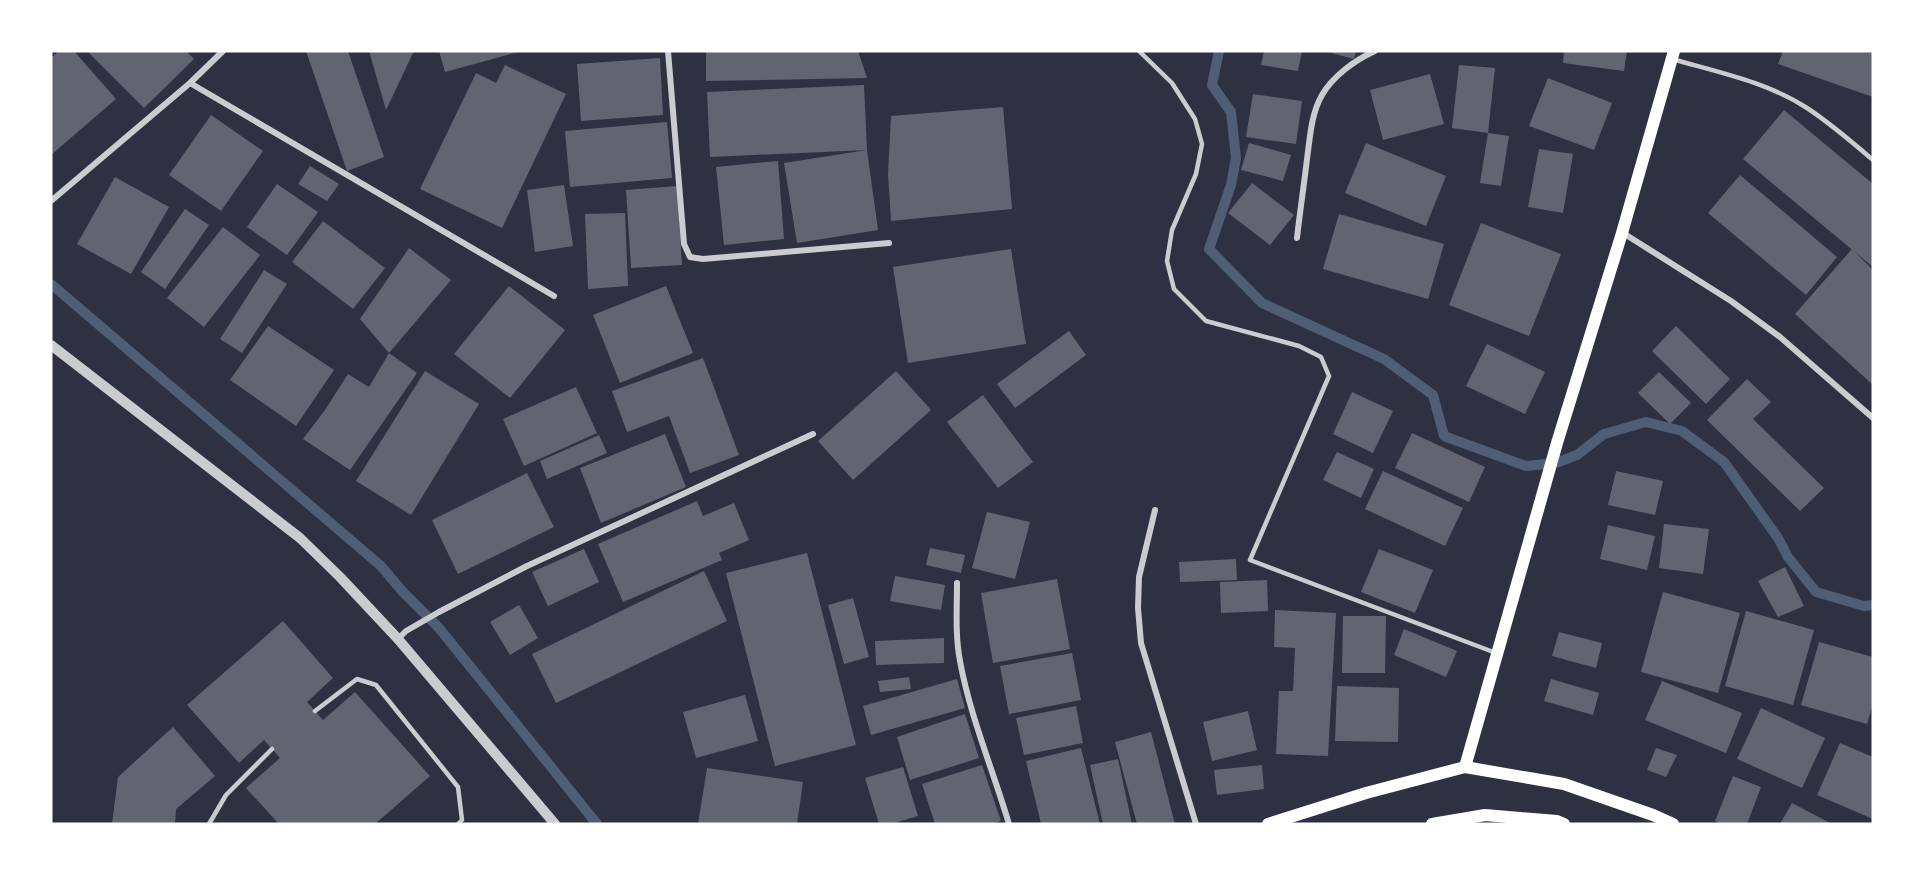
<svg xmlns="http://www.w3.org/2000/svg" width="1924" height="875" viewBox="0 0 1924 875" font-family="'Times New Roman',serif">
  <rect width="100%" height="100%" fill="#2d3142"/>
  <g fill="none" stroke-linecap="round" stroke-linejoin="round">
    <!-- stream -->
    <path stroke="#4f5d75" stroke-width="10" d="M1219,51l-7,34 19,27 5,46 -5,27 -22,64 53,54 122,56 49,36 11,41 82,30 30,-3 21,-8 27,-21 42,-12 36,9 42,31 54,76 10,19 28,35 48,14 9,-1
      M51,284l330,282 22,26 36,36 158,196"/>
  </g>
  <!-- building -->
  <path fill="#626471" d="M59,51h15l42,48 -65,56v-97z
    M87,51h99l8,8 -50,49z
    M306,51h42l36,106 -37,14z
    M369,51h45l-28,59z
    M439,51h78l1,1 -73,20z
    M706,51h152l9,27 -161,3z
    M1264,51h38l-4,20 -37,-6z
    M1324,51h32l-2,8z
    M1564,51h63l-3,20 -61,-8z
    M1783,51h90v46l-95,-33z
    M660,58l3,57 -82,6 -4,-57z
    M505,65l61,29 -64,134 -82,-39 56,-116 20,10z
    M1459,65l36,3 -7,65 -36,-5z
    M1430,74l14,50 -61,16 -13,-50z
    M1548,78l64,25 -18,47 -65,-24z
    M864,85l3,65 -157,7 -3,-65z
    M1253,94l49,7 -6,43 -50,-7z
    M1003,107l9,102 -121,12 -3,-47 3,-58z
    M1784,110l89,74v83l-130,-108z
    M211,115l52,36 -42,60 -52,-36z
    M667,122l5,56 -102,9 -5,-56z
    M1488,133l21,3 -8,50 -21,-3z
    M1249,143l42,12 -8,26 -42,-11z
    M1366,143l80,33 -20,50 -81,-33z
    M1539,149l34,5 -10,59 -35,-6z
    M867,150l11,80 -81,13 -13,-80z
    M778,161l6,78 -60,6 -8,-78z
    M310,166l29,18 -12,17 -29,-17z
    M1740,175l97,82 -31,38 -98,-82z
    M115,177l54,30 -38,67 -54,-30z
    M1252,183l42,32 -24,30 -42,-32z
    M277,184l41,28 -31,43 -40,-28z
    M564,185l9,61 -38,6 -8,-62z
    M677,186l5,79 -51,3 -5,-78z
    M185,209l24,16 -44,64 -24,-17z
    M625,213l3,73 -40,3 -3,-75z
    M1339,214l105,30 -16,55 -105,-30z
    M323,221l62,47 -32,41 -61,-47z
    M1481,223l80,31 -32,82 -80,-31z
    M223,227l37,28 -56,72 -37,-29z
    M409,248l42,32 -62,73 -29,-34z
    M1011,249l15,95 -118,19 -15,-96z
    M1852,249l21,21v115l-78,-71z
    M264,270l23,14 -45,69 -22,-14z
    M509,286l56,44 -55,68 -56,-44z
    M666,286l27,67 -73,30 -27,-68z
    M268,326l66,44 -38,56 -66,-46z
    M1676,326l54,53 -24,25 -54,-53z
    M1069,331l17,24 -71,53 -18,-24z
    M1487,344l58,28 -20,42 -59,-28z
    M389,353l28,20 -67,97 -47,-31 22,-29 23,-36 21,13z
    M703,358l36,97 -49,18 -21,-57 -42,16 -15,-41z
    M425,371l54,33 -68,111 -55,-34z
    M896,371l35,39 -78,70 -35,-39z
    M1659,372l32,31 -21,21 -32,-31z
    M1747,379l24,23 -18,17 71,69 -24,23 -93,-91z
    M576,387l21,46 -73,33 -21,-47z
    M1352,392l41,19 -20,42 -40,-19z
    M983,395l50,67 -35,26 -51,-66z
    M1412,433l73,34 -16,35 -74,-34z
    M665,434l21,53 -85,36 -21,-55z
    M599,435l8,18 -60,26 -7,-18z
    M1337,452l37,17 -13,29 -38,-18z
    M1383,471l80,37 -18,38 -80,-37z
    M1616,471l47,10 -8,34 -47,-10z
    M527,473l27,54 -96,47 -26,-54z
    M697,501l6,15 31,-13 15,37 -30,13 3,7 -99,42 -25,-58z
    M987,512l43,10 -15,57 -43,-11z
    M1664,524l45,5 -6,45 -44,-6z
    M1608,525l47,11 -8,34 -47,-11z
    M930,548l35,7 -4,18 -35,-8z
    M584,549l15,33 -51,24 -16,-34z
    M1379,549l54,21 -18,43 -54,-21z
    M807,553l49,192 -81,21 -49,-193z
    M1236,559l1,21 -57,2 -1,-20z
    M1785,567l19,39 -26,11 -20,-36z
    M704,571l23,50 -171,82 -24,-49z
    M895,576l50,9 -4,25 -51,-9z
    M1057,579l13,70 -77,14 -12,-70z
    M1267,580l1,31 -47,2 -1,-31z
    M1663,592l77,21 -22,80 -77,-21z
    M853,598l16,59 -25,7 -16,-59z
    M519,605l19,33 -28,17 -20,-33z
    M1275,610l61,3 -8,143 -52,-2 3,-63h14l2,-43 -21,-1z
    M1746,611l68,19 -21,75 -68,-19z
    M1343,616h43l-1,57h-43z
    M283,621l50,57 -26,24 16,18 32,-28 75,84 -55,48h-96l-33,-36 34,-30 -16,-18 -25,23 -52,-58z
    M1404,629l53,22 -11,26 -52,-22z
    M1559,632l43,11 -6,25 -44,-12z
    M944,638v25l-68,2 -1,-24z
    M1819,642l54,15v46l-6,21 -66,-19z
    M1072,653l9,47 -72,14 -9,-48z
    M909,677l2,12 -31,3 -2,-11z
    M957,679l8,29 -94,27 -8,-29z
    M1551,679l48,14 -6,22 -49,-14z
    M1662,681l80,32 -16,40 -81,-33z
    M1337,686l62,2 -1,54 -63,-1z
    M745,695l13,46 -62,17 -13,-46z
    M1076,706l7,37 -59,12 -8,-37z
    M1761,708l64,30 -23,50 -65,-29z
    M1248,711l9,39 -45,11 -9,-39z
    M965,714l14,44 -69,22 -13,-43z
    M173,727l42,49 -39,33 -1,15h-63l6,-47z
    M1151,732l24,92h-38l-22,-82z
    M1840,743l33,14v62l-56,-24z
    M1081,748l19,76h-59l-15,-63z
    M1656,748l21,7 -11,22 -19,-7z
    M1118,759l14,65h-29l-13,-59z
    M982,765l19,56 -10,3h-56l-13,-40z
    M1262,765l2,24 -47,6 -3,-25z
    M903,767l15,49 -27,8h-12l-14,-46z
    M707,768l96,14 -6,42h-99z
    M1733,776l28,11 -14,37h-25l-7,-3z
    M1792,803l40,21h-52z"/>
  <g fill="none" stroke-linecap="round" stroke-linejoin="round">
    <!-- service -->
    <path stroke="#caccd0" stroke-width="4.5" d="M1139,51l33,32 23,36 7,25 -6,30 -24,56 -5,31 7,28 32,32 93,25 22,11 8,19 -79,184 246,93
      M1672,59c45,13 95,23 135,49 23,15 45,34 66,52
      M315,711l42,-32 19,6 82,102 4,33 -4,4
      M209,824l17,-29 46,-46"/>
    <!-- minor -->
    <path stroke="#caccd0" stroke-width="6" d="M668,51l16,193 6,13 13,2 186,-16
      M190,83l364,213
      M51,201l139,-118 33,-32
      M1623,233l108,68 49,36 93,81
      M1297,238c3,-27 7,-53 10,-79 3,-21 4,-45 15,-64 11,-19 33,-35 53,-44
      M1155,510l-16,67 -1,31 3,35 55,181
      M957,583c0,26 -2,52 3,78 10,55 33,109 49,163
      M398,639l8,-8 33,-19 88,-46 286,-132"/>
    <!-- tertiary -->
    <path stroke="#caccd0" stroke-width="10" d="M51,345l249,193 40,39 58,62 157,185"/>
    <!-- secondary -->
    <path stroke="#fff" stroke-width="12" d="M1465,767l92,-324 65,-210 52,-182
      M1268,824l98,-31 99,-26 99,17 89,31 20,9
      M1432,824l53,-9 72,6 7,3"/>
  </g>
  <!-- border -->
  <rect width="1924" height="875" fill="none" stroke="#ffffff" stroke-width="105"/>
</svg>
